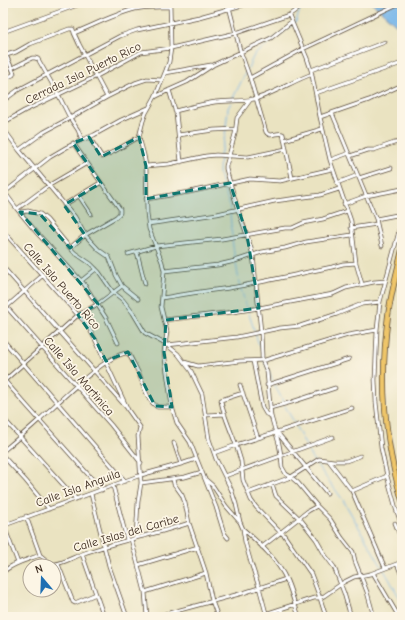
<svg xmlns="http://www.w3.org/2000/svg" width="405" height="620" viewBox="0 0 405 620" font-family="'Comic Neue',sans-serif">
  <rect width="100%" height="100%" fill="#fcf5e5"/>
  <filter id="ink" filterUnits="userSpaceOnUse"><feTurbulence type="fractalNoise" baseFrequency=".025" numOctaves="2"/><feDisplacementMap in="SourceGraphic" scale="8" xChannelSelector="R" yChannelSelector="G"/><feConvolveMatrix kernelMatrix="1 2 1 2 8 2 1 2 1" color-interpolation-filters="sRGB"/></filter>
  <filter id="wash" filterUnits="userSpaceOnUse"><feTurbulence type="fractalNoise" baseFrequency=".012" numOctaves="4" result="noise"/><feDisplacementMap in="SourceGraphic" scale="16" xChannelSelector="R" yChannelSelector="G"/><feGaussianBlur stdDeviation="0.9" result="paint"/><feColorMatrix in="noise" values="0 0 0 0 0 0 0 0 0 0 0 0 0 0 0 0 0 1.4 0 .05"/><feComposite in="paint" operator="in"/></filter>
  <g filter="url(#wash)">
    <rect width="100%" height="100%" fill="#eae3c1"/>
    <!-- water -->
    <path fill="#76b5e9" stroke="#587084" d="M372,3h30v27l-1,-1z"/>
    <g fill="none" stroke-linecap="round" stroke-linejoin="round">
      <!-- stream -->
      <path stroke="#76b5e9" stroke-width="1" d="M248,68l6,-13 42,-33 4,-13
        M232,100l15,-30
        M222,184l-3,-11 1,-18 5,-19 3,-28 3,-5
        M222,187l7,15 1,8
        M230,213l2,23
        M232,239l3,21
        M236,263l3,20 8,25
        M248,311l12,37
        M263,357l7,18 3,7
        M274,384l10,19
        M285,406l10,18
        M296,427l10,19
        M307,449l4,8 32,43 39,67
        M384,570l18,32"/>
    </g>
  </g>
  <g filter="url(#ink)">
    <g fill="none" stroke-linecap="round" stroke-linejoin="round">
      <defs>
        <path id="minor" d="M170,3l1,45 -2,14 -3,8 -11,27 -9,16 -3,8 -4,16 5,18 2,11 1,47 2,16 13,33 2,9 -3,36 6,25 -3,20 8,55
          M228,3l12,47 10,28 16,54c4,7 11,-1 17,2l9,44
          M294,3l2,7
          M3,5l5,-2
          M289,15l18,43 4,12 9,47 10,43 21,61 5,42 6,21
          M3,32l80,-29
          M74,33l5,11 28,53
          M3,56l13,-4 14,-8 39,-15h4l1,4c20,-8 41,-19 61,-24 12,-3 23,-2 35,-2
          M12,68l20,-10h3l3,1 20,35 12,24 8,12 4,10
          M311,70l74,-28
          M165,73l46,-8
          M250,78l53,-29 97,-46
          M3,79l10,-4 1,-2 -8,-18
          M169,90l7,23 5,49
          M316,93l86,-30
          M155,97l14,-7 18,-8 26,-17 28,-13 30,-14 20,-16
          M251,99l-14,19 -2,16 -9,32v3l12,41 9,25 6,20 8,77 1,23v5l5,12 4,44 8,28 2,11 1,12 4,7 5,3 7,6 19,23 13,13 12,19 11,14 2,9 12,31 7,25
          M3,101l15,-11 102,-54 17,-6 62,-13 51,-14
          M175,111c13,-3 26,-7 40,-9 12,-2 32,0 43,-4 19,-6 35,-17 54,-24
          M332,113l44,106 6,27
          M320,117l49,-17 33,-15
          M3,123l21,-12 73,-35 44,-24 30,-4 65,-15 53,-18 17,-12
          M3,128l16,22 56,67 10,18 14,15 10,7 7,18 6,11 16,13
          M178,135l36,-5 22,-1
          M89,137l13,20 11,-5 26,-15
          M284,140l38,-11
          M19,150l25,-18 26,-14 37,-21 28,-14 12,-4 15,1
          M350,156l18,-6h6l20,-7 8,-1
          M330,160l19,-7
          M146,166l23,-2 37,-8 10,-1 32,2 38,-8
          M359,178l32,-10
          M337,183l21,-8
          M3,190l14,19 20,24 47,51 22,34 12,25
          M5,192l45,-35 17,-10 15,-7 12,-5 27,-15 27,-12
          M79,196l12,18
          M146,199l43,-7 61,-13 30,2 52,-12
          M344,204l22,-8 36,-7
          M64,205l36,-22v-2l-27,-38
          M17,209l31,-23 39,-23
          M20,212l8,-1 12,3 7,6 23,28 5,5 16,11 8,8 14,20 10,8 10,13 12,20 22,12 11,9 13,17 11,23 7,45 7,20 15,30 5,15 4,18 3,7 2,13 6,21 8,24 8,30
          M402,216l-4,19 -18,67 -3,28 -2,50 1,22 5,46 6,28 9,33 6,17
          M376,219l26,-5
          M148,224l69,-10 58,-13 45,-6 19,-6
          M351,228l26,-4
          M3,231l75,84 8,8 9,16 33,71 12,17 -2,9 3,47 -3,19 -2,35
          M70,248l15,-13 31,-18 4,-4v-4l-20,-28
          M137,252l8,32
          M128,254l28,-8 66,-7 63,-11h7l11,-5 20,-4 24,-8
          M3,267l124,141
          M164,271l54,-6 17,-4 27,-9 23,-4 21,-6 46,-7
          M81,281l15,-12
          M162,298c22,-4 45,-7 67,-10 35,-6 69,-14 103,-21l11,-3 13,-1
          M3,303l108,122 30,38
          M3,310l40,-35
          M164,320l69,-8 26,-4 74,-14 13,-6 28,-6 11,-1
          M3,340l122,141
          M167,345l70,-8 43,-9 20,-2 37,-12 25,-10 18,-2
          M402,346v1
          M253,361l9,46 4,7 5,2
          M184,362l14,4 42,-5 25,-1 83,-25 29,-5
          M3,379l99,111
          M3,382l75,-67 20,-11 24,-18
          M240,385l18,53
          M267,385l82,-26
          M243,393l-22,7c1,12 11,33 15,45l116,-37
          M270,408l22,-6 43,-14
          M206,415l19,-1
          M3,418l73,81
          M276,431l51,62
          M174,443l7,21
          M3,451c12,-10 25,-21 37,-32 18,-16 65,-64 87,-66l2,1c3,7 7,13 10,20 5,11 7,25 18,33h15l5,16 13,19 26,65 8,26 4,5
          M214,453l22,-8 5,16 2,19 8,20 5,7 22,23 6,5 27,39 9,24 6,19
          M3,456l23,25 23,28
          M329,461l23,30 33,77
          M225,476l108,-39
          M173,479l1,5 3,4 5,7 3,8 4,20 17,50 6,28 6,16
          M205,479l8,7 13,20 13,15
          M141,483l44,-6 17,-5
          M272,484l4,12 25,24 15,19 9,16 9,12 10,26 7,24
          M113,486l14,54
          M352,491l35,-15
          M248,493l43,-16 28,-18 15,2h12l14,-5
          M91,494l18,72 18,51
          M26,516l14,39
          M395,523l7,18
          M243,529c17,15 35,31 44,52 5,12 8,24 12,36
          M131,539l7,26 7,27 2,25
          M262,547l46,-36 9,-5
          M82,554l22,63
          M18,563l-14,-37 1,-1 136,-50 40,-11 15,-5
          M58,564l15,38 2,1 21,-9
          M397,564l5,12
          M138,565l60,-18
          M3,572c10,-9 24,-12 37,-17 4,3 8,8 13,9 7,1 21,-7 29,-10 35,-13 72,-19 107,-31
          M373,573l26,44
          M145,592l61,-19
          M281,609l2,8
          M154,617l89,-24 43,-14
          M256,617l58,-19h6l4,-2 20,-14 10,-5 16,-3 32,-12"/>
        <path id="highway" d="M402,250c-5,22 -11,43 -14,66 -8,61 -4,125 14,184"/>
      </defs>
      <!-- minor casing -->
      <use href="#minor" stroke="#554636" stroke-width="4.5"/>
      <!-- highway casing -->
      <use href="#highway" stroke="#554636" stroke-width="6"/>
      <!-- minor -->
      <use href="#minor" stroke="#fff" stroke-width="3"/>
      <!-- highway -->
      <use href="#highway" stroke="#eec569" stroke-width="4.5"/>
    </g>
  </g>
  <!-- marked area -->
  <path fill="#0f766e" fill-opacity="0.2" stroke="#0f766e" stroke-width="3" stroke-dasharray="8 5" stroke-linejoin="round" d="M89,137l12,20 38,-20 7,29v33l84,-16 17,52 12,73 -93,12 -2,32 8,55 -17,-1 -27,-54 -22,9 -11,-22 -17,-24 20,-11 -78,-92 20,2 30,34 15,-13 -21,-30 37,-22 -28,-40z"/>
  <g text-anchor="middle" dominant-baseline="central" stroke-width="3.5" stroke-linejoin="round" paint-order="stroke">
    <!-- street labels -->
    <g font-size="12" fill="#3b2a1e" stroke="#fcf5e5">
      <text transform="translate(83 73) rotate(-26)">Cerrada Isla Puerto Rico</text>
      <text transform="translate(62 286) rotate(49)">Calle Isla Puerto Rico</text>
      <text transform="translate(79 376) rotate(49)">Calle Isla Martinica</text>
      <text transform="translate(78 488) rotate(-20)">Calle Isla Anguila</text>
      <text transform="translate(126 533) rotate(-16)">Calle Islas del Caribe</text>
    </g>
  </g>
  <!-- margin -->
  <rect width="405" height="620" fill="none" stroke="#fcf5e5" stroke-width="16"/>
  <!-- north arrow -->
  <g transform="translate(42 578) rotate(341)"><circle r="19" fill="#fcf5e5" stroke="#afa495"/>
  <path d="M0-3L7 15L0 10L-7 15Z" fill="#1f6fb2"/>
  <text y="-6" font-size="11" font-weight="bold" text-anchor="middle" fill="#3b2a1e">N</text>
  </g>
</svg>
